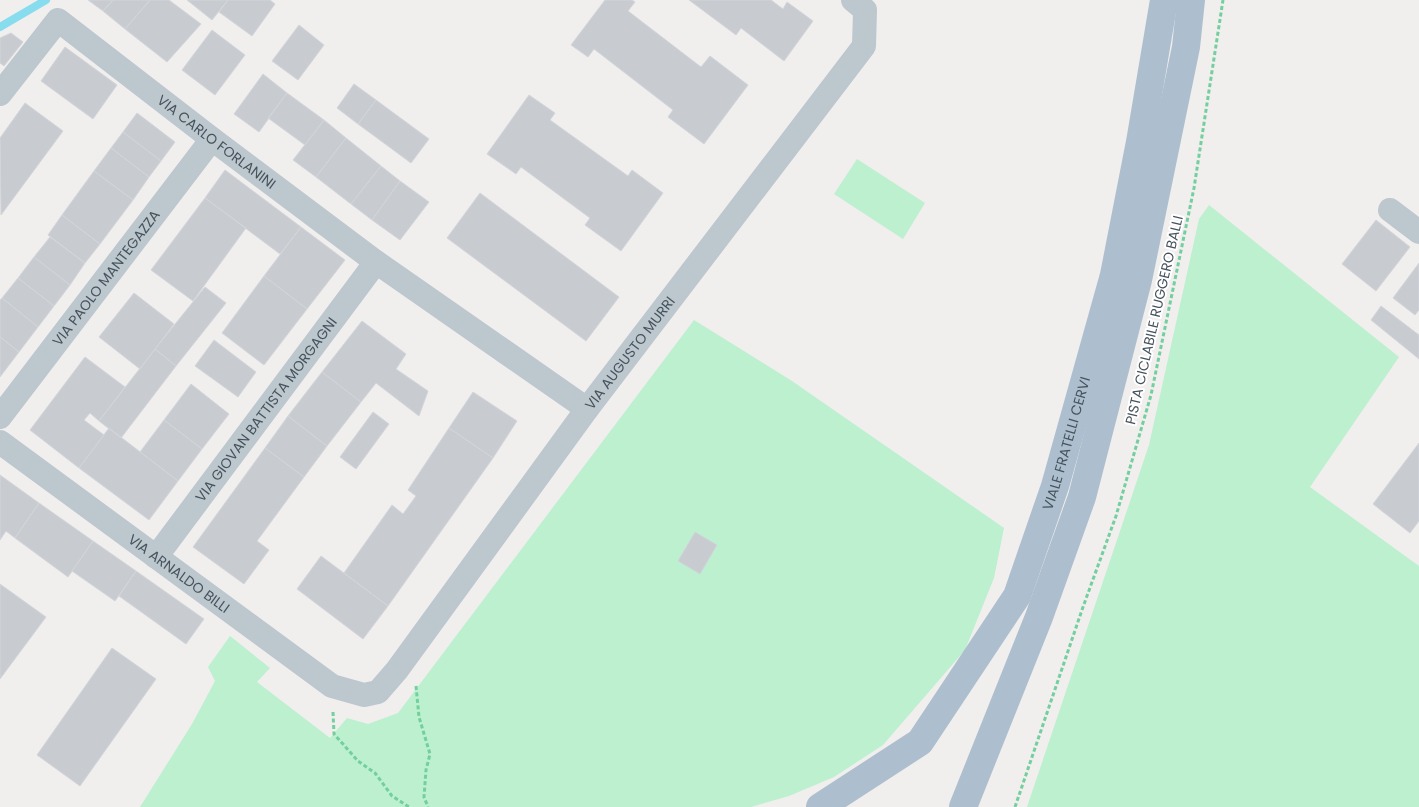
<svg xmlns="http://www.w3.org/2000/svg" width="1419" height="807" viewBox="0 0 1419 807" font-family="Poppins,sans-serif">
  <rect width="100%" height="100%" fill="#f1eeee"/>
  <!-- green -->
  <path fill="#bcf0ce" d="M857,159l68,44 -22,36 -69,-45z
    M1209,205l190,152 -89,130 109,79v241h-392l122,-362 50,-226z
    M694,320l98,61 212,147 -10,50 -29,72 -82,95 -49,32 -45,19 -38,11h-611l52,-83 23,-43 -7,-14 22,-31 40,32 -13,14 73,56 17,-20 21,6 30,-11z"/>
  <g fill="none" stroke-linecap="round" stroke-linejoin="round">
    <!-- stream -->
    <path stroke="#87ddee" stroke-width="8" d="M0,27l46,-27"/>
  </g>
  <!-- building -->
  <path fill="#c8ccd1" stroke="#d2d5da" d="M88,0h25l-10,11z
    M113,0h37l-25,29 -22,-18z
    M150,0h19l32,24 -34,38 -42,-33z
    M187,0h41l-16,20z
    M228,0h42l5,4 -23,32 -33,-24z
    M605,0h27l3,2 -7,9 73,56 9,-11 38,29 -44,59 -36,-27 5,-7 -79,-61 -6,8 -17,-12z
    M689,0h82l12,9 4,-7 26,19 -29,40 -43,-33 -5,7z
    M299,25l25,20 -26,35 -26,-19z
    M212,30l33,25 -30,40 -33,-25z
    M11,33l12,9 -19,24 -4,-3v-25z
    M65,47l52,38 -24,34 -52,-38z
    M263,74l24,19 -28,39 -25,-18z
    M354,84l22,16 -18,24 -21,-16z
    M287,93l37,27 -19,25 -37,-27z
    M529,95l26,18 -5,7 78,56 4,-6 31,23 -42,58 -36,-26 5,-7 -69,-51 -5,7 -29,-20z
    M376,100l53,39 -18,24 -53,-39z
    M25,103l38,28 -62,84 -1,-77z
    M137,113l38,29 -14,19 -38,-29z
    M324,120l22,18 -30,39 -23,-17z
    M123,132l38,29 -12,16 -38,-29z
    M346,138l35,28 -30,38 -35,-27z
    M111,148l38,29 -16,23 -39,-29z
    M381,166l19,15 -28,39 -21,-16z
    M225,170l76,57 -21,27 -75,-56z
    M94,171l39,29 -33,44 -38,-29z
    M400,181l29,21 -29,38 -28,-20z
    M480,193l139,104 -33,44 -139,-103z
    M205,198l41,30 -53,73 -42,-31z
    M62,215l38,29 -15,19 -37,-28z
    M1376,220l34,27 -34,44 -34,-27z
    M301,227l44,33 -38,49 -43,-33z
    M50,237l35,26 -15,22 -36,-28z
    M34,257l36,28 -16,21 -36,-28z
    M1419,263v47l-4,5 -22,-17z
    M264,276l43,33 -43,56 -42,-32z
    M18,278l36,28 -16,21 -36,-29z
    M205,287l21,16 -50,63 -21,-17z
    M134,293l40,31 -34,45 -41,-32z
    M2,298l36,29 -19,25 -19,-15v-37z
    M1381,306l38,29v24l-48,-39z
    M362,321l44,33 -10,15 32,22 -9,25 -43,-33 -15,19 -39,-30z
    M0,337l19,15 -19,25z
    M214,340l42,32 -18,25 -43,-31z
    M155,349l21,17 -55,72 -22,-17z
    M85,357l40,30 -26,34 -9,-8 -6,7 20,15 -25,33 -49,-38z
    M322,372l39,30 -34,44 -39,-30z
    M191,384l38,30 -27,35 -38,-29z
    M473,392l44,29 -24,37 -44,-30z
    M373,412l16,12 -33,45 -16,-12z
    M288,416l39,30 -23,31 -39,-29z
    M164,420l38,29 -24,32 -38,-29z
    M109,428l69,53 -29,39 -70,-52z
    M449,428l44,30 -105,148 -44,-33 48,-68 11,9 13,-18 -8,-6z
    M1419,443v78l-9,12 -37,-29z
    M265,448l39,29 -47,64 12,9 -25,34 -51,-37z
    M0,475l39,28 -24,35 -9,-7 -6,9z
    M39,503l54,38 -25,36 -53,-39z
    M695,532l22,13 -17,29 -22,-13z
    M93,541l43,30 -21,30 -43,-30z
    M321,556l67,50 -25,33 -66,-50z
    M136,571l68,48 -18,25 -67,-48z
    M0,584l46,33 -46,62z
    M112,648l44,31 -76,107 -43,-31z"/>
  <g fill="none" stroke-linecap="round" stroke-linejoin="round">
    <!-- path -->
    <path stroke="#73cf9e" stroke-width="3" stroke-dasharray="4 2.5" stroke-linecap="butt" d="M416,686l3,31 11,37 -4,16 -2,27 4,10
      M333,712l1,22 24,27 17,12 17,23 17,11
      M1015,807l68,-200 33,-91 35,-121 43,-207 29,-188"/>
    <!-- minor -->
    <g stroke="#bcc7ce" stroke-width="24">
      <path id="s1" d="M0,94l58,-74 154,119 164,123 211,147"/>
      <path d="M1390,210l29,22"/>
      <path id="s2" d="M0,417l212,-278"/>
      <path id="s3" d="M0,442l332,244 32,9 14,-3 19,-22 190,-261 277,-363 1,-36 -12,-10"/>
      <path id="s4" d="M156,557l220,-295"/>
    </g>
    <!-- primary -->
    <g stroke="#adbfce" stroke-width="28">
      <path id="s5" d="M820,807l100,-65 97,-146 38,-110 59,-211 26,-133 24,-142"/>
      <path d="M963,807l76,-190 43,-120 56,-217 48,-233 5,-47"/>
    </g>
  </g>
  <g text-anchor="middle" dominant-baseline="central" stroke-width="4" stroke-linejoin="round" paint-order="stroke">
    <!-- street labels -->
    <g font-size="14" fill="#46535c" stroke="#fff">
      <text stroke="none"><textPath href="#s1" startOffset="294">VIA CARLO FORLANINI</textPath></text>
      <text stroke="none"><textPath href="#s2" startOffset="175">VIA PAOLO MANTEGAZZA</textPath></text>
      <text transform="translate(1154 320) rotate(-77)">PISTA CICLABILE RUGGERO BALLI</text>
      <text stroke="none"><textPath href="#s3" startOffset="882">VIA AUGUSTO MURRI</textPath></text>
      <text stroke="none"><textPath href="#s4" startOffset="184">VIA GIOVAN BATTISTA MORGAGNI</textPath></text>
      <text stroke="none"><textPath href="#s5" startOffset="455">VIALE FRATELLI CERVI</textPath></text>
      <text stroke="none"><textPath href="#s3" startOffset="222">VIA ARNALDO BILLI</textPath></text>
    </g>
  </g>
</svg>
